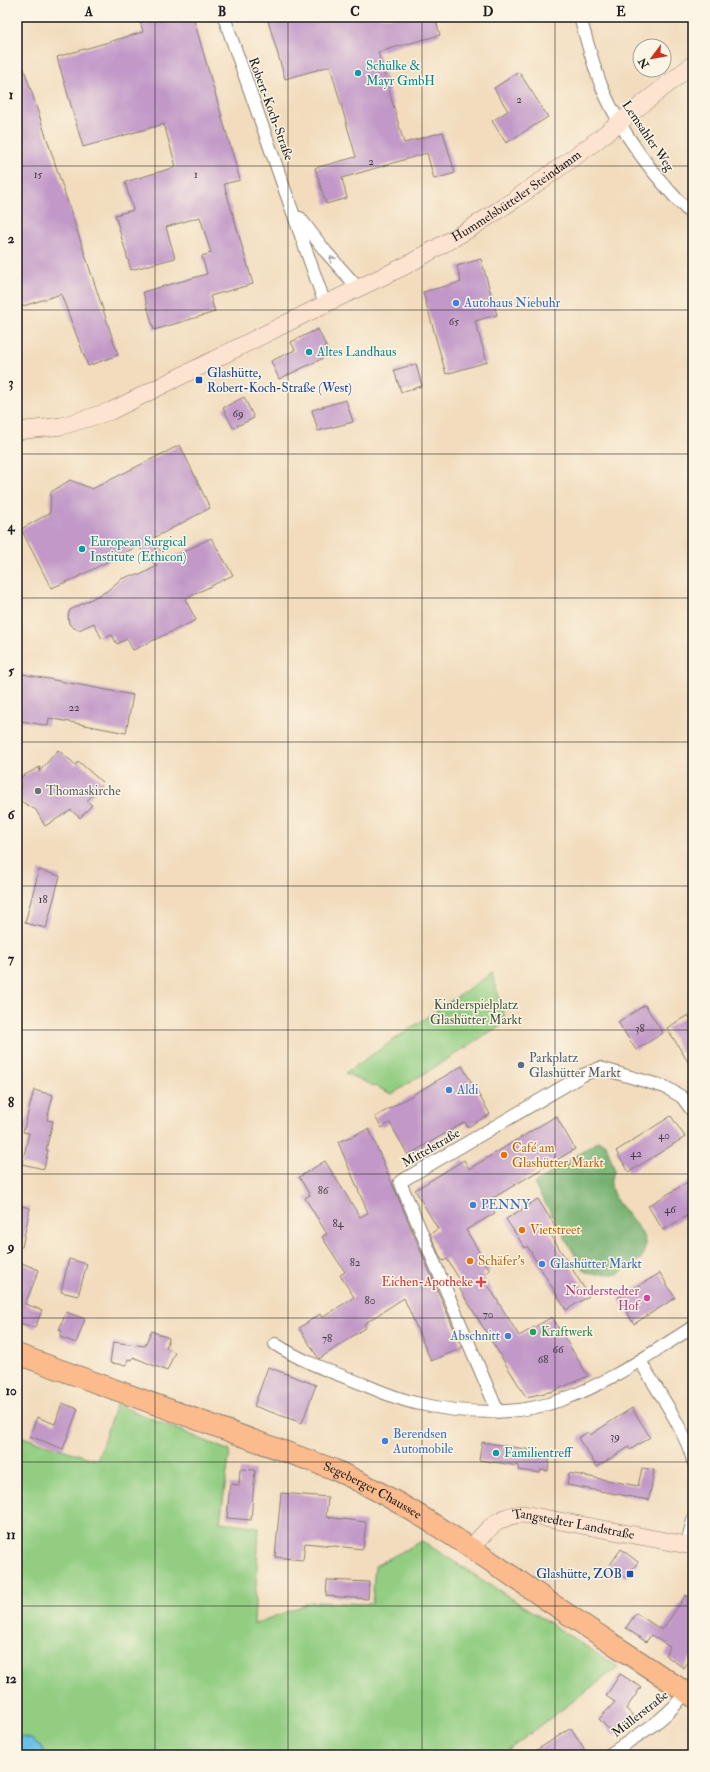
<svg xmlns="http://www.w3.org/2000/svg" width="710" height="1772" viewBox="0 0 710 1772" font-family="'IM FELL Double Pica',serif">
  <rect width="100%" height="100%" fill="#fcf5e5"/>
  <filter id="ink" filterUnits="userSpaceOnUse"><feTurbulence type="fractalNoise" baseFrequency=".025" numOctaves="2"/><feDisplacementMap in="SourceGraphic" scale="8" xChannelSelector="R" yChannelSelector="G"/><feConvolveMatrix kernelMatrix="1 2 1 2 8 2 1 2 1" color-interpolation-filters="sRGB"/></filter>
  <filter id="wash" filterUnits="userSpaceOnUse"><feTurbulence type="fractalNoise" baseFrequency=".012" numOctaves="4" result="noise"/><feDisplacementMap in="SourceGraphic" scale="16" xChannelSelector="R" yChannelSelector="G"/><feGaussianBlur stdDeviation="0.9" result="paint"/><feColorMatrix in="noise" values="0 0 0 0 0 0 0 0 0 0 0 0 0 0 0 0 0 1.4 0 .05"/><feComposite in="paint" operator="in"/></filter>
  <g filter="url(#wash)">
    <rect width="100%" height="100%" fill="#f2dcbd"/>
    <!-- green -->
    <path fill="#92cd82" stroke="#57744f" d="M492,973l14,49 -114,72 -47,-21z
      M116,1404l114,47 -10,71 39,5 -5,97 58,-22 60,2 3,-38 47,-25 196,126 -116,88h-453l-16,-15 -13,-4 -3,2v-288l5,-13 75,23z"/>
    <!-- forest -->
    <path fill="#75b070" stroke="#486646" d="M598,1141l8,3 9,27c-2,3 -5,8 -4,12 1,24 29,36 34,59 1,5 -2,11 -3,16l-24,16h-27l-7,-3 -50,-87z"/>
    <!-- water -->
    <path fill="#68c1e6" stroke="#426e81" d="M20,1736l13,4 16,15h-32v-17z"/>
    <g id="blocks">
      <!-- building -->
      <path fill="#c198c8" d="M139,17h54l47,163 -16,4 29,100 -43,12 5,16 -61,18 -11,-38 64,-18 -5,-18 9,-3 -11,-36 -34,10 9,31 -44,12 -16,-55 18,-5 -8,-28 51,-15 -12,-43 -81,23 -26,-90 86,-25z
        M267,17h168l5,18 -62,17 26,91 39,-11 12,41 -21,6 -7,-26 -85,25 5,20 -21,6 -11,-36 41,-11 -26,-91 -45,13z
        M17,54h2l99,301 -30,11 -27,-72 -44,14z
        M519,72l29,45 -42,26 -14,-22 16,-10 -14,-23z
        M481,259l16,56 -22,6 12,41 -41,12 -23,-82 38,-10 -4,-16z
        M318,329l12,26 -51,24 -8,-18 24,-11 -4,-8z
        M416,364l6,22 -21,6 -7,-22z
        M244,397l10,21 -21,10 -10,-20z
        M346,400l7,22 -35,9 -6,-21z
        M180,445l30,63 -60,32 19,19 42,-21 22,37 -48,24 11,21 -63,30 -6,-11 -10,5 -5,-9 -10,4 -8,-16 -15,7 -5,-2 -5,-4 -1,-8 2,-6 37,-19 14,-12 11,-4h8l17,-9 -19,-20 -64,33 -23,9 -30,-59 29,-16 1,-21 19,-12 22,9z
        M17,673l116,22 -7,38 -77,-15 -1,8 -31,-6z
        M58,750l18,15 2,-4 25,22 -16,18 5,4 -12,13 -9,-8 -26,16 -9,-16 -19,-11 5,-13 -5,-7 23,-12 -1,5z
        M39,870l21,6 -14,52 -21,-5z
        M645,1005l18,28 -27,17 -18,-28z
        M688,1015l5,8v47l-26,-42z
        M462,1066l28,48 -22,13 -3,-5 -57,33 -18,-32 -8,5 -7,-11z
        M34,1090l19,5 -6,25 6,1 -7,29h2l-4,19 -22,-5 7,-31 -6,-1z
        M556,1116l19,33 -87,52 7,12 -29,17 24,40 -8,5 37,61 33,-19 36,59 -34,15 -28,6 -67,-109 4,-3 -16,-26 -4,2 -3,-4 -10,-23 8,-5 -23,-39 49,-30 5,9z
        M671,1116l14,21 -56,35 -13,-21z
        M369,1129l93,219 -31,13 -27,-63 -28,18 -12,8 2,3 -47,32 -20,-31 21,-14 2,4 32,-21 -14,-22 5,-3 -23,-35 5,-3 -22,-36 5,-3 -11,-18 26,-16 35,56 8,-4 -30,-71z
        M693,1179v33l-30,18 -15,-24z
        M538,1199l18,29 -7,4 40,64 -23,14 -39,-64 -2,2 -19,-29z
        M17,1205l13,3 -8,39h-5z
        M69,1259l18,5 -9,32 -17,-4z
        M17,1261l22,9 -14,34 17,6 -7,18 -18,-6z
        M660,1273l15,25 -41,26 -16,-26z
        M66,1312l19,7 -9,24 -16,-6 2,-6 -3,-1z
        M151,1331l18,7 -3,10 9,4 -8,19 -34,-14 -1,3 -4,-1 -1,6 -17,-2 3,-21 32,4z
        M268,1367l48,18 -14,38 -48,-17z
        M62,1403l16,6 -15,40 -33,-13 7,-19 18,7z
        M632,1408l18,29 -20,13 -1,-3 -32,20 -19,-29 10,-6 2,3z
        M482,1442l68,11 -2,18 -7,-1 -1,3 -22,-3 1,-4 -40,-6z
        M642,1468l12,2 -5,30 -82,-15 2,-12 69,13z
        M240,1469l15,1 -4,50 -24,-2 3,-34 9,1z
        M281,1493l47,4 -2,20 40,5 -3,27 -58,-6 -2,17 -28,-3z
        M621,1549l17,13 -12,16 -17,-12z
        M327,1580l42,2 -1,17 -42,-3z
        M686,1595l7,5v54l-9,14 -19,-13 5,-8 -19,-12 -5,7 -20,-14 10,-15 26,17z
        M620,1674l21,13 -15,22 9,8 -21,18 -15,-16 16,-17 -9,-6z
        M571,1728l14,22 -8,5h-48z"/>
    </g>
  </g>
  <g filter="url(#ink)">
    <use href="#blocks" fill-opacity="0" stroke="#877c6c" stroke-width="1"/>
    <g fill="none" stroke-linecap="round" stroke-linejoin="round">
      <defs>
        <path id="street" d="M224,17l101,287
          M580,17c7,24 13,49 23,73 20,46 54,90 90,126
          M300,218l26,34 32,36
          M275,1344c28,18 57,28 88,40 18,8 37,16 57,20 46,10 96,12 141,-4 47,-16 90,-47 132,-73
          M640,1361c16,27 46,70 53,100
          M498,1412l-98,-230 183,-107 17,-7 65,19 17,10 11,15
          M687,1545l6,-25
          M609,1755c25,-18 61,-37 76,-63"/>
        <g id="secondary">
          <path id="s1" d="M17,431l45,-5 49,-15 214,-107 82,-39 64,-37 43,-28 77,-55 102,-81"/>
          <path id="s2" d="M472,1548c13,-18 28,-33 51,-34l164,31 6,-1"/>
        </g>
        <g id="primary">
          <path id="s3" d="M17,1354l316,115c79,36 150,87 221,136 46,31 93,61 139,92"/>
        </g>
      </defs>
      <!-- street casing -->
      <use href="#street" stroke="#877c6c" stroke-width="14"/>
      <!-- secondary casing -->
      <use href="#secondary" stroke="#877c6c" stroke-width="18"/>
      <!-- primary casing -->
      <use href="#primary" stroke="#877c6c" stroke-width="22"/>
      <!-- street -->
      <use href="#street" stroke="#fff" stroke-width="12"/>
      <!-- secondary -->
      <use href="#secondary" stroke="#fde4d1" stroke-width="17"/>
      <!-- primary -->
      <use href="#primary" stroke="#fbbb8d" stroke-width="20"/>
    </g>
    <!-- one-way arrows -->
    <defs><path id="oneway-chevron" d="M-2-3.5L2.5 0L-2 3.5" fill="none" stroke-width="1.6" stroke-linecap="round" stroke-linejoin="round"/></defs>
    <use stroke="#999" href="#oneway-chevron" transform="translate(332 259) rotate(-131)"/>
  </g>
  <!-- grid -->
  <path fill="none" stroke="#1c1c1c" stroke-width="1" stroke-opacity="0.55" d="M155,17v1738M288,17v1738M422,17v1738M555,17v1738M17,166h676M17,310h676M17,454h676M17,598h676M17,742h676M17,886h676M17,1030h676M17,1174h676M17,1318h676M17,1462h676M17,1606h676"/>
  <!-- markers -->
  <g fill="#0f9aa8" stroke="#fcf5e5" stroke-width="1.5">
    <circle cx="358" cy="73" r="4"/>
    <circle cx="309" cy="352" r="4"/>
    <circle cx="82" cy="549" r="4"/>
    <circle cx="496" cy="1453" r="4"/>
  </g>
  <g fill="#3f7fe0" stroke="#fcf5e5" stroke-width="1.5">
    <circle cx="456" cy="303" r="4"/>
    <circle cx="449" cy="1090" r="4"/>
    <circle cx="473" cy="1205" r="4"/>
    <circle cx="542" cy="1264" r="4"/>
    <circle cx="508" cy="1336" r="4"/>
    <circle cx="385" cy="1441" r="4"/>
  </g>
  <g fill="#1a4fb4" stroke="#fcf5e5" stroke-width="1.5">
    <rect x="195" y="376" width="8" height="8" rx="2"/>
    <rect x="626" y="1570" width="8" height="8" rx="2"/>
  </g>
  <circle fill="#6b7280" stroke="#fcf5e5" stroke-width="1.5" cx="38" cy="791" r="4"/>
  <circle fill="#5c6f8a" stroke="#fcf5e5" stroke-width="1.5" cx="521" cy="1065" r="4"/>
  <g fill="#e8710a" stroke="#fcf5e5" stroke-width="1.5">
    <circle cx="504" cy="1155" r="4"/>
    <circle cx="522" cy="1230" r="4"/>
    <circle cx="470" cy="1261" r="4"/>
  </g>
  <path fill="#e0444e" stroke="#fcf5e5" stroke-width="1.5" d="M479 1276h4v4h4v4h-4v4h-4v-4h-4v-4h4z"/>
  <circle fill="#d1479c" stroke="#fcf5e5" stroke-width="1.5" cx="647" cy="1298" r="4"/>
  <circle fill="#2e9e5b" stroke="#fcf5e5" stroke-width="1.5" cx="533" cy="1332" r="4"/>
  <g text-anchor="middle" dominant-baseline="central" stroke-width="3" stroke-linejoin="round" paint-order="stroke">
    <!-- number labels -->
    <g font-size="11" fill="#453b47">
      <text x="519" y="99">2</text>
      <text x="371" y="161">2</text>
      <text x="38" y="174">15</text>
      <text x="196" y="174">1</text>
      <text x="454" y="321">65</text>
      <text x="238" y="413">69</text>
      <text x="74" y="707">22</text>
      <text x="43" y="899">18</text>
      <text x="640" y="1028">38</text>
      <text x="664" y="1135">40</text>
      <text x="636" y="1153">42</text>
      <text x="323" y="1190">86</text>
      <text x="670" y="1209">46</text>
      <text x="338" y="1223">84</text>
      <text x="355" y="1262">82</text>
      <text x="370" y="1300">80</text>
      <text x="488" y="1314">70</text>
      <text x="327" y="1338">78</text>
      <text x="558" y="1349">66</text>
      <text x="543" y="1359">68</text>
      <text x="615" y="1436">39</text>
    </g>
    <!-- culture labels -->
    <g font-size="13" fill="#0d838f" stroke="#fcf5e5" text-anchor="start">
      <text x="366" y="66">Schülke &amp;<tspan x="366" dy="15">Mayr GmbH</tspan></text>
      <text x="317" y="352">Altes Landhaus</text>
      <text x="90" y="542">European Surgical<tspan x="90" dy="15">Institute (Ethicon)</tspan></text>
      <text x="504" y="1453">Familientreff</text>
    </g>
    <!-- street labels -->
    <g font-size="13" fill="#1c1c1c" stroke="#fcf5e5">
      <text transform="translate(271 109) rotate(70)">Robert-Koch-Straße</text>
      <text transform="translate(648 136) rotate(56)">Lemsahler Weg</text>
      <text stroke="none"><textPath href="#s1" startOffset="556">Hummelsbütteler Steindamm</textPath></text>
      <text transform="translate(431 1148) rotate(-30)">Mittelstraße</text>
      <text stroke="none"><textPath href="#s3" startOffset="381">Segeberger Chaussee</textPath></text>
      <text stroke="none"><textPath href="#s2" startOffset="115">Tangstedter Landstraße</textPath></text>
      <text transform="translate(640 1714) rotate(-38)">Müllerstraße</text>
    </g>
    <!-- shop labels -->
    <g font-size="13" fill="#366cbe" stroke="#fcf5e5" text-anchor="start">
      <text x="464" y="303">Autohaus Niebuhr</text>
      <text x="457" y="1090">Aldi</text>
      <text x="481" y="1205">PENNY</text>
      <text x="550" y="1264">Glashütter Markt</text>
      <text x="500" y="1336" text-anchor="end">Abschnitt</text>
      <text x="393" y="1434">Berendsen<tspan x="393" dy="15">Automobile</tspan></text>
    </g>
    <!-- transit labels -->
    <g font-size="13" fill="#164399" stroke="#fcf5e5" text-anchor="start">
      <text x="207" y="373">Glashütte,<tspan x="207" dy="15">Robert-Koch-Straße (West)</tspan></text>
      <text x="622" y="1574" text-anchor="end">Glashütte, ZOB</text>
    </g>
    <!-- worship labels -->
    <g font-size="13" fill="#5b616d" stroke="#fcf5e5" text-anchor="start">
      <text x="46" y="791">Thomaskirche</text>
    </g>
    <!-- park labels -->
    <g font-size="13" fill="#455a40" stroke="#fcf5e5">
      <text x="476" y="1005">Kinderspielplatz<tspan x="476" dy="15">Glashütter Markt</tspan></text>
    </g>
    <!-- service labels -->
    <g font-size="13" fill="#4e5e75" stroke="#fcf5e5" text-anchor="start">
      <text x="529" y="1058">Parkplatz<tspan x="529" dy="15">Glashütter Markt</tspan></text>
    </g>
    <!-- food labels -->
    <g font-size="13" fill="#c56008" stroke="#fcf5e5" text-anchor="start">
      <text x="512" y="1148">Café am<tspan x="512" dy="15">Glashütter Markt</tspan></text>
      <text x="530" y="1230">Vietstreet</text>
      <text x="478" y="1261">Schäfer's</text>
    </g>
    <!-- health labels -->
    <g font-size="13" fill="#be3a42" stroke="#fcf5e5" text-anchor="end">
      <text x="473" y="1282">Eichen-Apotheke</text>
    </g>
    <!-- hotel labels -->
    <g font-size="13" fill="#b23c85" stroke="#fcf5e5" text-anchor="end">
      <text x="639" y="1291">Norderstedter<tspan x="639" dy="15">Hof</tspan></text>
    </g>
    <!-- leisure labels -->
    <g font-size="13" fill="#27864d" stroke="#fcf5e5" text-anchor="start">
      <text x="541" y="1332">Kraftwerk</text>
    </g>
  </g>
  <!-- margin -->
  <rect width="710" height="1772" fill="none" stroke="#fcf5e5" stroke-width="44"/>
  <!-- north arrow -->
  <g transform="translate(652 58) rotate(238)"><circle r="19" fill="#fcf5e5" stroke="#a29e95"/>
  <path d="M0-3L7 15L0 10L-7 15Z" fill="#c8321e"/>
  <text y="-6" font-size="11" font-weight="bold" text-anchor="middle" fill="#1c1c1c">N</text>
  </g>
  <rect x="22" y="22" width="666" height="1728" fill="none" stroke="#1c1c1c" stroke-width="1.5"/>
  <g font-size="13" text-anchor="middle" font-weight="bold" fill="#1c1c1c">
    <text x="89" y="16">A</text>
    <text x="222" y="16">B</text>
    <text x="355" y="16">C</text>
    <text x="488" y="16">D</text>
    <text x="621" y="16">E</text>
    <text x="11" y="99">1</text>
    <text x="11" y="243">2</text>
    <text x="11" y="387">3</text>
    <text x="11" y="531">4</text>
    <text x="11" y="675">5</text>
    <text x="11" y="819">6</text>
    <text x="11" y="963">7</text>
    <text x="11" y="1107">8</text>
    <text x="11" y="1251">9</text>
    <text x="11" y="1395">10</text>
    <text x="11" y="1539">11</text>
    <text x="11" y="1683">12</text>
  </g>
</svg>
